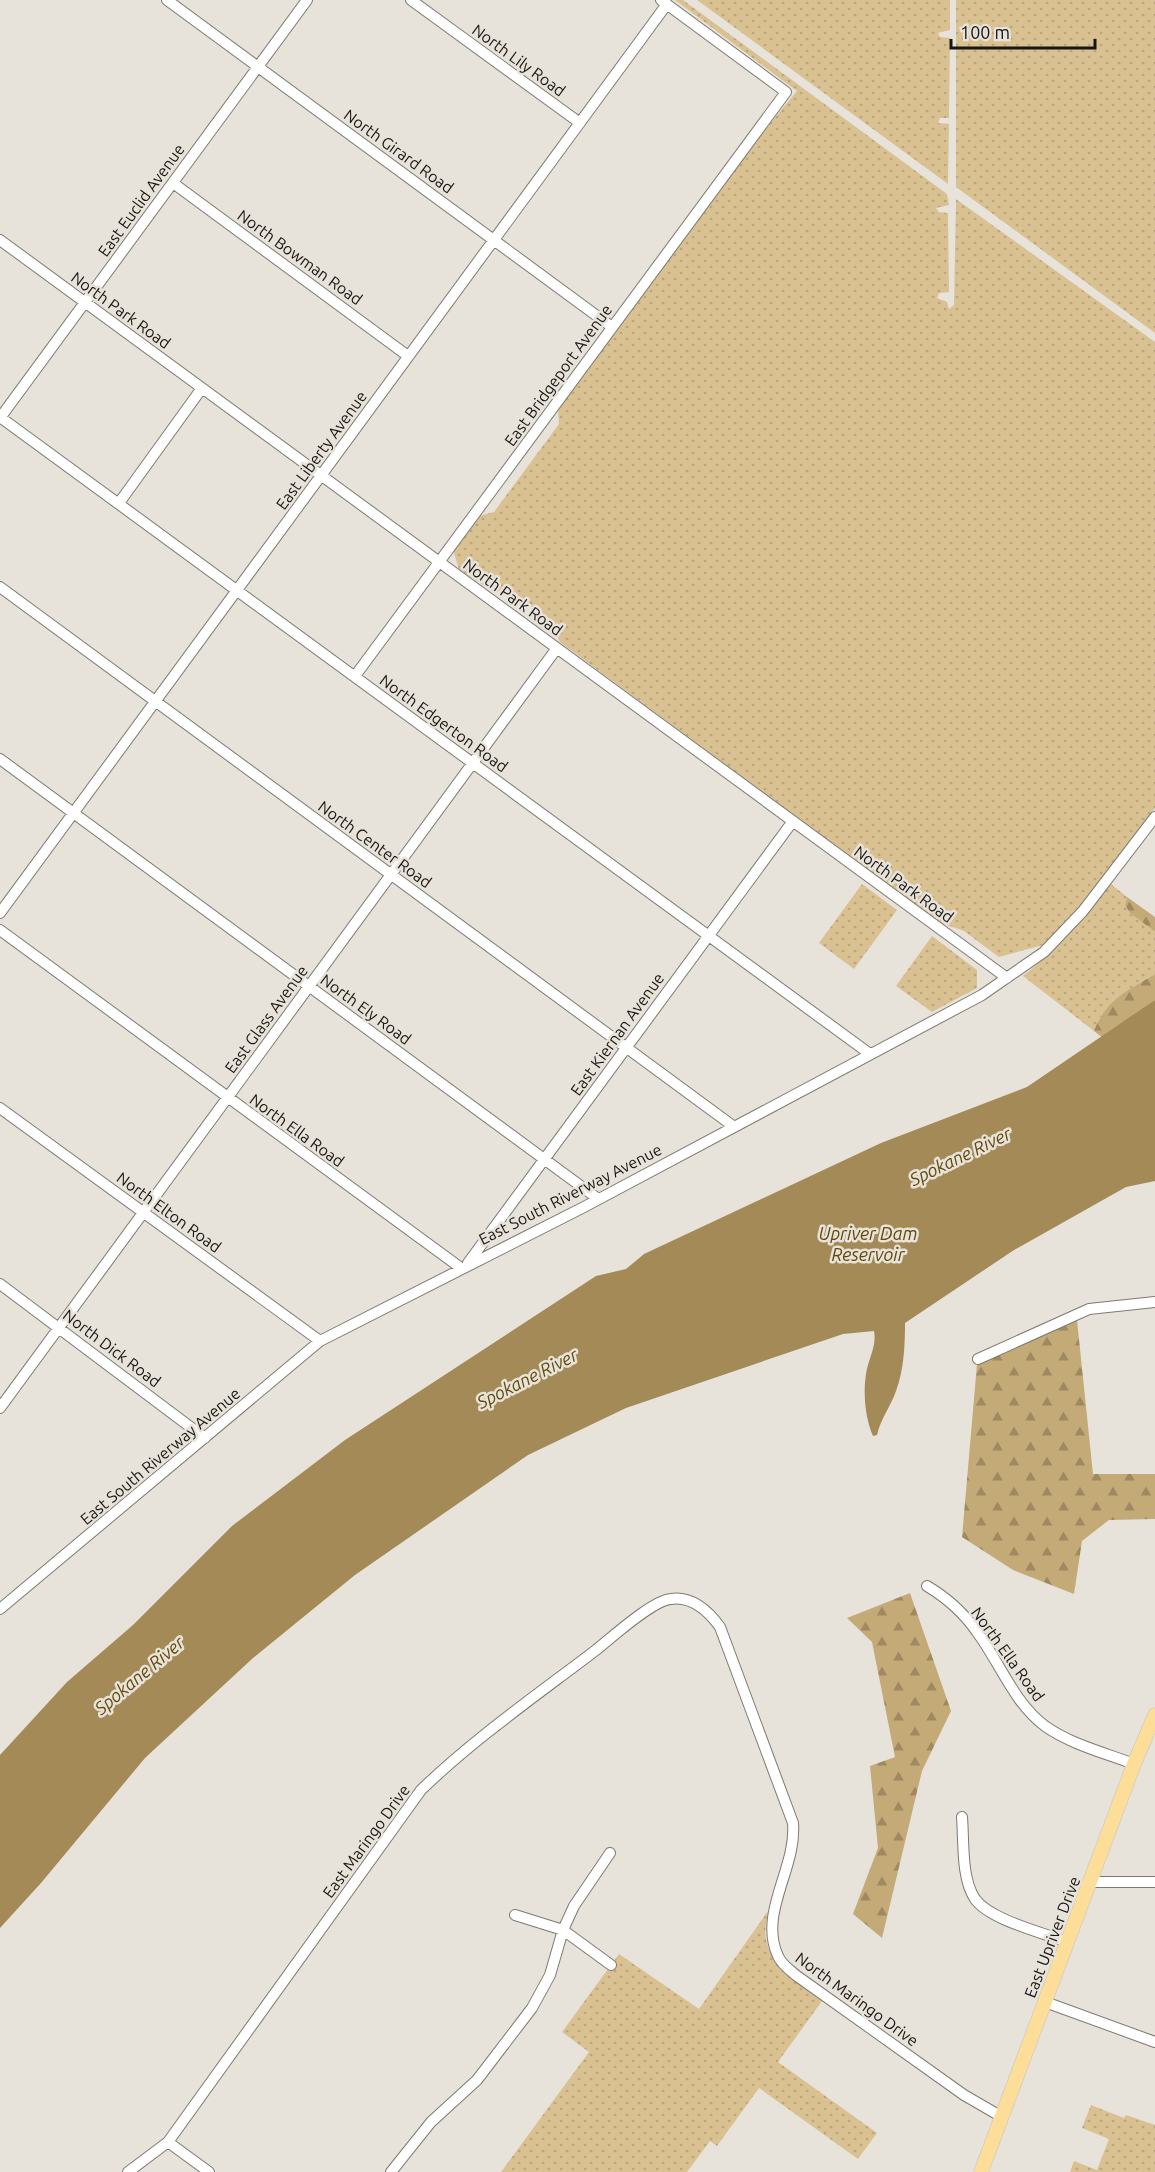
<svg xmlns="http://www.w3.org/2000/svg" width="1155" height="2172" viewBox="0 0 1155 2172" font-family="Ubuntu,sans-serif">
  <defs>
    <pattern id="grass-dots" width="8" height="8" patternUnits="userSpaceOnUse" patternTransform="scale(1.5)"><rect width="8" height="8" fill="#d9c191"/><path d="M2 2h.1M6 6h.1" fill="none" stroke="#baa57c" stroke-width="1.8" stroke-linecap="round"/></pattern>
    <pattern id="forest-firs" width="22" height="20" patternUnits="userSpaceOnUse" patternTransform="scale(1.5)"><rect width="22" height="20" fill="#c4aa77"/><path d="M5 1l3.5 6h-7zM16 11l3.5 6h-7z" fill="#9e8960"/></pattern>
  </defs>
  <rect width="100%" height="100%" fill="#e8e3da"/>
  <!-- grass -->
  <path fill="url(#grass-dots)" d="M675,0h8l264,194 2,11 -13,3 3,4 9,1 1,79 -10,1 -2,5 10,4 2,7 5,-4 2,-106 199,143v466l-74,96 -38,41 -44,12 -35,-26 -26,-9 -378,-280 -14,-25 -39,-27 -14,2 -34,-23 -6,-19 26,-34 15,-4 65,-88 -1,-15 209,-282 30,-36z
    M697,0h253v30l-12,3 2,4 10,1 -1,80h-9l-2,5 11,1 -1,60z
    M956,0h199v333l-199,-146z
    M862,884l35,26 -43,59 -35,-26z
    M1111,884l16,13 -2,8 5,8 25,19v42c-28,17 -49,25 -61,57l-71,-55 27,-22z
    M932,936l45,34v18l-45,24 -36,-26z
    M768,1911c-1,9 -4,20 -2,28 5,29 34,46 56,62l-44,61 99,71 -19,26 -99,-71 -42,58 -7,-5 -23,31h-186l88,-120 -27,-20 57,-78 80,55z
    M1091,2105l33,13 2,-3 29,10v47h-85l4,-11 23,9 12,-31 -27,-11z"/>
  <!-- forest -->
  <path fill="url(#forest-firs)" d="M1127,897l28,20v15l-25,-19 -5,-8z
    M1155,974v26l-52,38 -9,-7c12,-32 33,-40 61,-57z
    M1077,1320l16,154h62v45l-46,1 -27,21 -8,53 -61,-24 -51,-33 15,-173z
    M910,1593l41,118 -29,60 -40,167 -29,-24 25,-66 -8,-82 25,-9 -23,-115 -25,-24z"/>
  <!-- water -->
  <path fill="#a38a57" d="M1155,1000v181l-29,6 -112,63 -109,73c0,22 -1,47 -9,68 -5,15 -15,27 -19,44l-4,1c-8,-18 -10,-43 -7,-62 2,-15 11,-27 8,-43l-31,3 -217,74 -98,47 -173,120 -102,83 -108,100 -104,125 -41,45v-173l67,-73 66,-57 99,-99 113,-86 251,-164 30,-7 18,-15 237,-111 146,-56z"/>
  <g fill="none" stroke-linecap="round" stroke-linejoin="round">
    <defs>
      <path id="minor" d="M167,0l445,327
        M411,0l169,123
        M173,183l235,173
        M0,240l1007,738
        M0,417l870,637
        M0,418l307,-418
        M119,503l83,-115
        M0,587l733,539
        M355,676l431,-584 -125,-92
        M0,759l597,439
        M0,913l667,-909
        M0,930l461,338
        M0,1108l320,233
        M468,1263l325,-442
        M0,1284l205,154
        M978,1359l111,-50 66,-7
        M0,1408l557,-760
        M927,1586c20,12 37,27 50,46 23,31 37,71 68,94 25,18 60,27 89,38
        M0,1609l320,-268 264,-134 398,-212 62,-43 39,-41 72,-94
        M962,1817c2,24 -1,61 13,82 15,21 69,34 92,43
        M1090,1882h65
        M515,1915l48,15 48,35
        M1045,2002l110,40
        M168,2142l41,30
        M128,2172l40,-30 253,-352c54,-52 116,-95 175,-140 15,-12 57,-50 75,-51 21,-3 38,13 49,28l73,196c4,45 -35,90 -15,133 3,8 13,15 19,20l167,119 38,22
        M391,2172l40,-50 46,-42 55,-72 18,-33 13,-45 11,-24 36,-53"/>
      <path id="major" d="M981,2172l153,-408 21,-49"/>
    </defs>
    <!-- minor casing -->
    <use href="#minor" stroke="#7e7a71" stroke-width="12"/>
    <!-- major casing -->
    <use href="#major" stroke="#c3c2c2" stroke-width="15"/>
    <!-- minor -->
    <use href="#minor" stroke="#fff" stroke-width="10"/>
    <!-- major -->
    <use href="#major" stroke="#fdde98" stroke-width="14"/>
  </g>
  <g text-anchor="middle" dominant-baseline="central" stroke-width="5" stroke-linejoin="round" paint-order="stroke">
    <!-- street labels -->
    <g font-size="16" fill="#181613" stroke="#e8e3da">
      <text transform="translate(519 60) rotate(36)">North Lily Road</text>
      <text transform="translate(399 151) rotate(36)">North Girard Road</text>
      <text transform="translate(141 200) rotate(-54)">East Euclid Avenue</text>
      <text transform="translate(300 257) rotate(36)">North Bowman Road</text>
      <text transform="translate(121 310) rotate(36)">North Park Road</text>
      <text transform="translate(558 375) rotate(-54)">East Bridgeport Avenue</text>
      <text transform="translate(321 450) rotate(-54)">East Liberty Avenue</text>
      <text transform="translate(513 597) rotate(36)">North Park Road</text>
      <text transform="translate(444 723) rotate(36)">North Edgerton Road</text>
      <text transform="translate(375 844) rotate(36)">North Center Road</text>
      <text transform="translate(904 884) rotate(36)">North Park Road</text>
      <text transform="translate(366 1009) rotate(36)">North Ely Road</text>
      <text transform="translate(266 1019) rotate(-54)">East Glass Avenue</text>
      <text transform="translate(617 1034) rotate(-54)">East Kiernan Avenue</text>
      <text transform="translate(297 1130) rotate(36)">North Ella Road</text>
      <text transform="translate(570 1194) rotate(-27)">East South Riverway Avenue</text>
      <text transform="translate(169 1212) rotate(36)">North Elton Road</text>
      <text transform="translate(112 1348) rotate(37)">North Dick Road</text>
      <text transform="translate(160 1456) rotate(-40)">East South Riverway Avenue</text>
      <text transform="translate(1008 1654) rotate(54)">North Ella Road</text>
      <text transform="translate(366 1841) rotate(-54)">East Maringo Drive</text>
      <text transform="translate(1052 1937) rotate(-69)">East Upriver Drive</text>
      <text transform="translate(857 1999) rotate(36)">North Maringo Drive</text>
    </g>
    <!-- water labels -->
    <g font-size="18" font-style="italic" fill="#634907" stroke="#e8e3da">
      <text transform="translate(960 1156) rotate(-26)">Spokane River</text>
      <text x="868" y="1233">Upriver Dam<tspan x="868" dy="21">Reservoir</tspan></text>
      <text transform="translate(527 1378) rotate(-27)">Spokane River</text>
      <text transform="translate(139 1675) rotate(-40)">Spokane River</text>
    </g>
  </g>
  <!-- scale -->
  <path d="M951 39v9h144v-9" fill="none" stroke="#181613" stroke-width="3"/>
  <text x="960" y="39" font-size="18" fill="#181613" stroke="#e8e3da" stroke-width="4.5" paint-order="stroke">100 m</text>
</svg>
